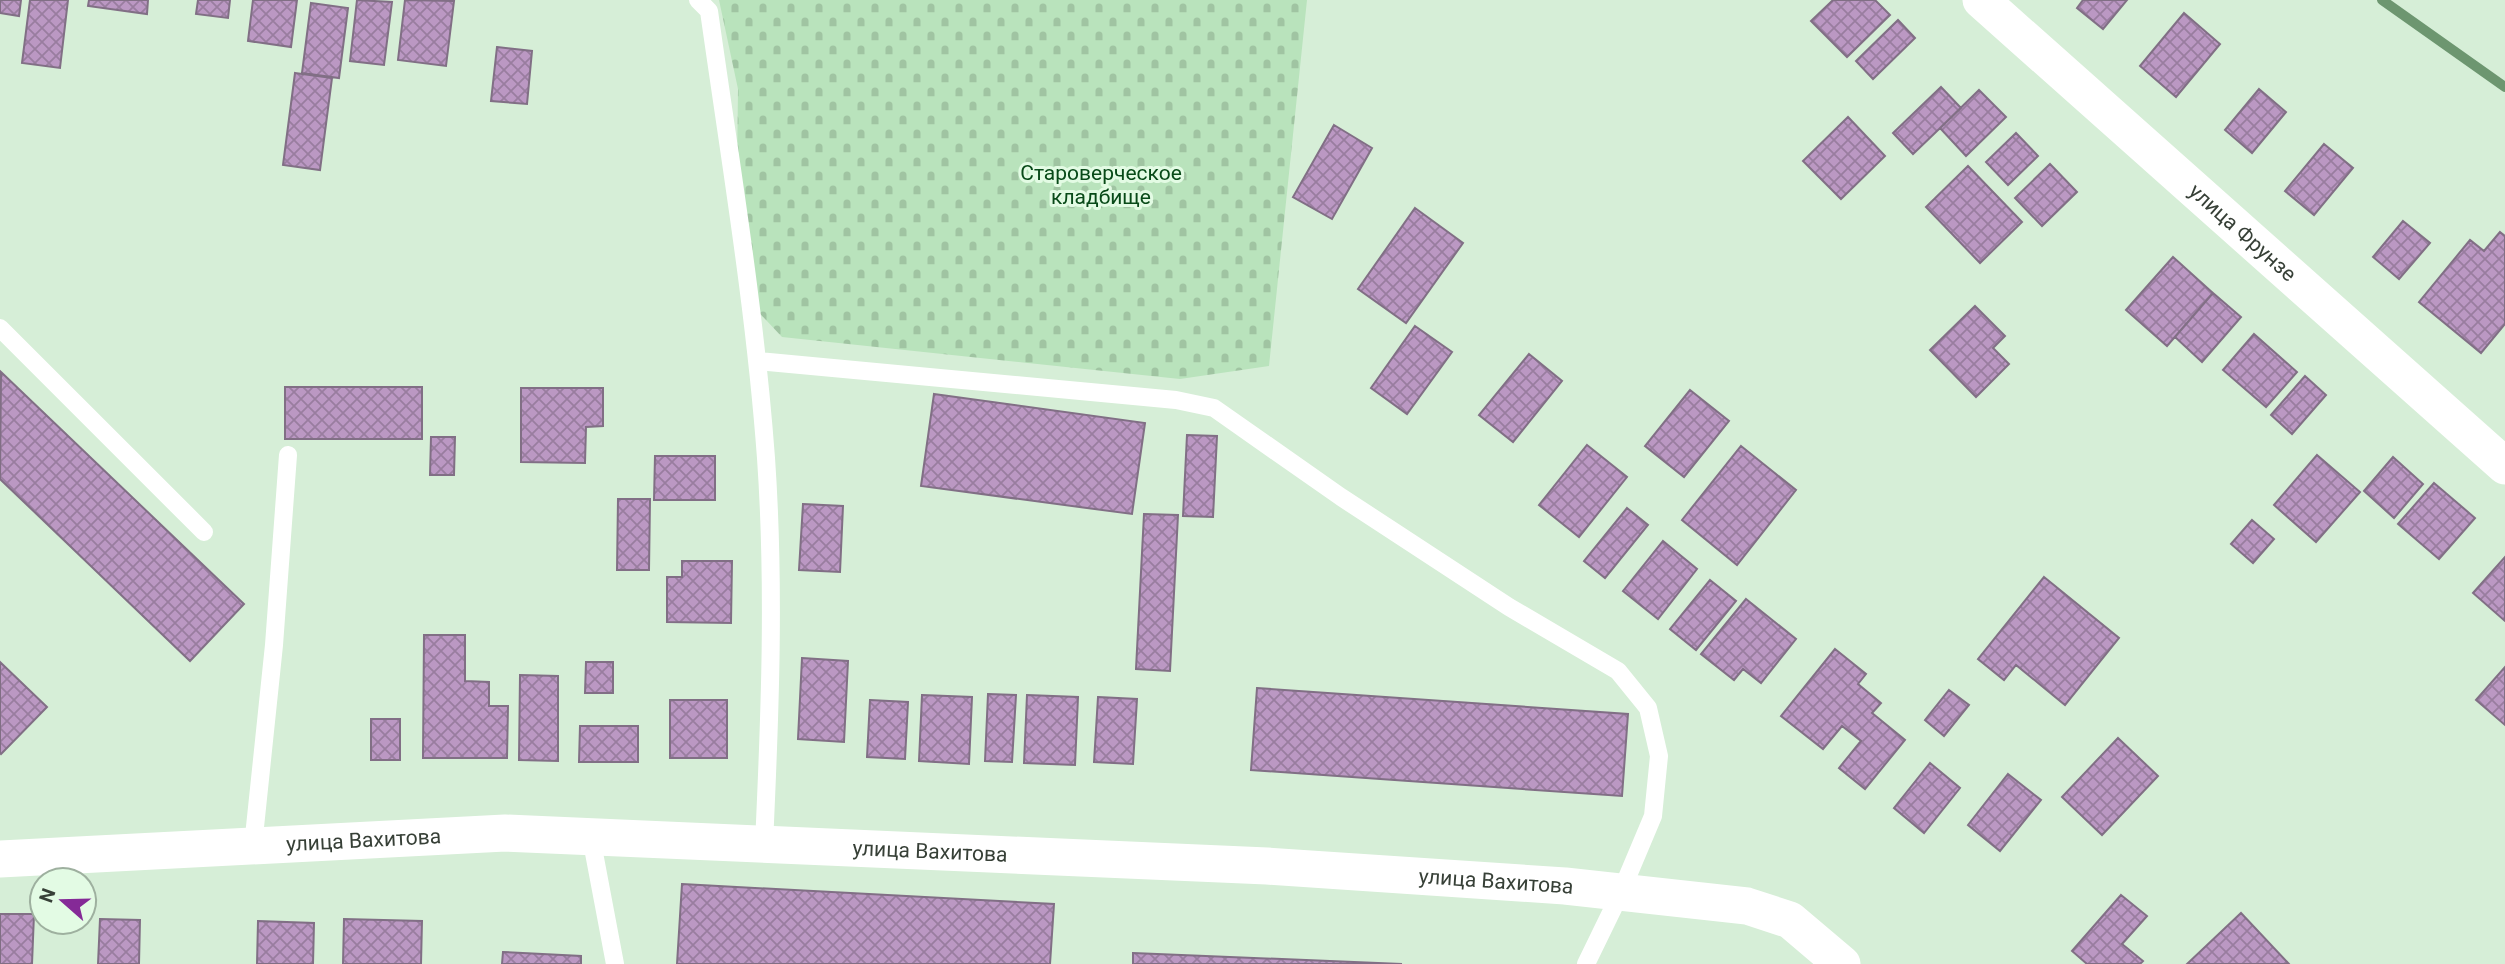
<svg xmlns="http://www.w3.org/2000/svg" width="2505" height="964" viewBox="0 0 2505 964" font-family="Roboto,sans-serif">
  <defs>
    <pattern id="cemetery-stones" width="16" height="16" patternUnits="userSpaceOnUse" patternTransform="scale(1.75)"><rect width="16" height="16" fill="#b9e3bc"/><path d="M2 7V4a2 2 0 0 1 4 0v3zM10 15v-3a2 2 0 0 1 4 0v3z" fill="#a0c4a2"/></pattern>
    <pattern id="building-cross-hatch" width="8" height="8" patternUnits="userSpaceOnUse" patternTransform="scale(1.75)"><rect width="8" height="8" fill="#bb98c3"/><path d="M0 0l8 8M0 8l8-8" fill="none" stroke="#997d9f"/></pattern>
  </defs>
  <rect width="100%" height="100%" fill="#d6eed7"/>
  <!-- cemetery -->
  <path fill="url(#cemetery-stones)" d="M719,0h588l-38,366 -89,13 -398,-42 -34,-36 -12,-50 2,-162z"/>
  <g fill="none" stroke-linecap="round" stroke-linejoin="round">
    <!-- stream -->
    <path stroke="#6d9670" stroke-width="10" d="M2382,0l123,87"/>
  </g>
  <!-- building -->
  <path fill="url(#building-cross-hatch)" stroke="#816f85" stroke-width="2" d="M0,0h21l-2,16 -19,-3z
    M30,0h38l-8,68 -38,-5z
    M89,0h59l-1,14 -59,-8z
    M198,0h32l-2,18 -32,-4z
    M253,0h44l-6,47 -43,-6z
    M357,0l35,2 -8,63 -34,-4z
    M405,0l49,1 -8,65 -48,-6z
    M1833,0h42l15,15 -43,42 -36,-36z
    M2083,0h44l-24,29 -26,-21z
    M311,3l37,5 -9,70 -37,-5z
    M2184,13l36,31 -44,53 -36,-31z
    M1898,20l17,18 -42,41 -17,-18z
    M497,47l35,4 -5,53 -36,-3z
    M295,73l37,5 -12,92 -37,-5z
    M1941,87l20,21 -48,46 -20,-21z
    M2259,89l27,23 -34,41 -27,-23z
    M1979,90l27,27 -40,39 -26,-28z
    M1848,117l37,39 -44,43 -38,-38z
    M1334,125l38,23 -40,71 -39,-22z
    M2016,133l22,23 -30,29 -22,-23z
    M2324,144l29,24 -39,47 -29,-24z
    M2050,164l27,28 -35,34 -27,-28z
    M1968,166l54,56 -42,41 -54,-56z
    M1415,208l48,35 -57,80 -48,-34z
    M2403,221l27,22 -31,36 -26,-22z
    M2500,232l5,4v88l-24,29 -62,-51 51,-62 14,11z
    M2173,257l40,36 -46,53 -41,-36z
    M2213,293l28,24 -39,45 -27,-25z
    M1975,306l30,30 -12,12 16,16 -33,33 -46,-47z
    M1415,326l37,26 -45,62 -36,-26z
    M2254,334l43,38 -31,35 -43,-37z
    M1529,354l33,27 -49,61 -34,-27z
    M1,372l243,232 -54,57 -190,-182z
    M2305,376l21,19 -34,39 -21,-19z
    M285,387h137v52h-137z
    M521,388h82v38l-17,1 -1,36 -64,-1z
    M1690,390l39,31 -45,56 -39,-31z
    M934,394l211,29 -13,91 -211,-28z
    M1187,435l30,1 -4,81 -30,-1z
    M431,437h24l-1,38h-24z
    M1587,445l40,32 -48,60 -40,-32z
    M1741,446l55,44 -59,75 -55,-45z
    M2317,455l43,37 -44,50 -42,-37z
    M655,456h60v44h-61z
    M2393,457l30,27 -29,34 -30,-27z
    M2434,483l41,35 -36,41 -41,-35z
    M618,499h32l-1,71h-32z
    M803,504l40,2 -3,66 -41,-2z
    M1627,508l21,17 -43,53 -21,-17z
    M1144,514l34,1 -8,156 -34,-2z
    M2252,520l22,19 -21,24 -22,-19z
    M1663,541l34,28 -39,50 -35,-28z
    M2505,557v64l-32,-28z
    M682,561h50l-1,62 -64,-1v-45h15z
    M2044,577l75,61 -54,67 -49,-40 -12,15 -26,-21z
    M1710,580l26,21 -40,49 -26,-21z
    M1746,599l50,40 -35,44 -18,-14 -9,11 -33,-26z
    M424,635h41v46l24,1v24h19l-1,52h-84z
    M1835,649l31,25 -8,10 23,19 -9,10 33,27 -40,49 -26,-21 22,-27 -19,-15 -19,23 -42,-33z
    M802,658l46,3 -4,81 -46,-3z
    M0,662l47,45 -46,47 -1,-1z
    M586,662h27v31h-28z
    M2505,667v58l-29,-25z
    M520,675l38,1v85l-39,-1z
    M1257,688l371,26 -6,82 -371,-26z
    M1949,690l20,15 -25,31 -19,-16z
    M988,694l28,1 -4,67 -27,-1z
    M922,695l50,2 -3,67 -50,-3z
    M1027,695l51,2 -3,68 -51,-2z
    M1098,697l39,2 -4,65 -39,-2z
    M670,700h57v58h-57z
    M870,700l38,2 -3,57 -38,-2z
    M371,719h29v41h-29z
    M580,726h58v36h-59z
    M2118,738l40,38 -56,59 -40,-38z
    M1930,763l30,25 -36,45 -30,-25z
    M2008,774l33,26 -41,51 -32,-26z
    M682,884l372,20 -4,60h-373z
    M2121,895l26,21 -25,28 21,17 -3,3h-53l-15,-13z
    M2241,913l48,51h-102z
    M0,914h34l-2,50h-32z
    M100,919l40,1 -1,44h-41z
    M344,919l78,2 -1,43h-78z
    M258,921l56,2 -1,41h-56z
    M503,952l78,4v8h-79z
    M1133,953l269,11h-269z"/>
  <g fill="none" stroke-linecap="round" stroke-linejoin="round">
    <!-- lane -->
    <path stroke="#fff" stroke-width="18" d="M698,0l11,11c21,149 46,297 57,447 9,129 4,257 -2,386
      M0,328l204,204
      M758,361l418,39 38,8 127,89 168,110 109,64 30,37 11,48 -6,60 -32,76 -35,72
      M591,837l24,127
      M253,846l21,-201 14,-190"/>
    <!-- street -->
    <g stroke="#fff" stroke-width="37">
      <path id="s1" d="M1981,0l524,466"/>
      <path id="s2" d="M0,859l505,-26 762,33 298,20 182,20 43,14 52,44"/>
    </g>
  </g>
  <g text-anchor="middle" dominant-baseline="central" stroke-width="6" stroke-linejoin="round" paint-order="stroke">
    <!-- park labels -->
    <g font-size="21" fill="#084a18" stroke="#e3fbe4">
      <text x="1101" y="173">Староверческое<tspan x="1101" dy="24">кладбище</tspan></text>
    </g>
    <!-- street labels -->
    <g font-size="21" fill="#374037" stroke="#e3fbe4">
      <text stroke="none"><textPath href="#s1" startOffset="350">улица Фрунзе</textPath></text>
      <text stroke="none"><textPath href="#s2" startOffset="364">улица Вахитова</textPath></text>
      <text stroke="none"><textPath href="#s2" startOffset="931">улица Вахитова</textPath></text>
      <text stroke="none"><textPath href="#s2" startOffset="1498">улица Вахитова</textPath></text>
    </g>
  </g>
  <!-- north arrow -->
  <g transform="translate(63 901) rotate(290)"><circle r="33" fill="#e3fbe4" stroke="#9eb09f" stroke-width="2"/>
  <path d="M0-5L12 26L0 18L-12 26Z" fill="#852a97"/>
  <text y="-10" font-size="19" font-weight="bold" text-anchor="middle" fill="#374037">N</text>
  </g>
</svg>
